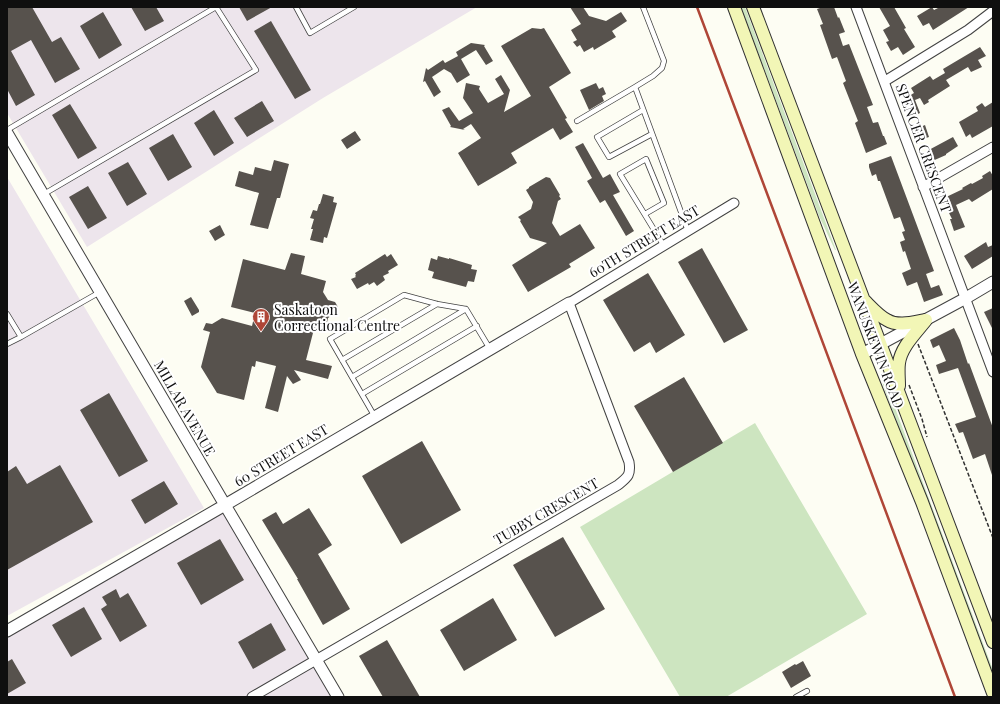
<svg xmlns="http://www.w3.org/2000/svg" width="1000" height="704" viewBox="0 0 1000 704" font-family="'Playfair Display',serif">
  <rect width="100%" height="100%" fill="#fdfdf3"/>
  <!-- industrial -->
  <path fill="#ede5ec" d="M7,7h470l-154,91 -236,149 -80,-134z
    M7,177l197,331 -197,108z
    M225,505l113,192h-331v-66z"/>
  <!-- green -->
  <path fill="#cde5c0" d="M741,7h4l91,243h-1l-16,-34z
    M882,373l111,297v10l-110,-295 -2,-11z
    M755,423l112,191 -141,83h-46l-100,-170z"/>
  <!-- building -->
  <path fill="#57524d" d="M7,7h25l20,35 9,-5 19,32 -25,14 -24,-43 -20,11 24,44 -19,11 -9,-17z
    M131,7h25l8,14 -19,10z
    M239,7h33l-25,14z
    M570,7h13l6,9 17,5 15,-9 6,9 -15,10 4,6 -22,13 -1,-3 -9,5 -4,-7 -3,2 -4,-5 4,-2 -6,-10 10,-6z
    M823,7h11l4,11 1,-1 6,15 -6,2 4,12 6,-2 24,61 -6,2 6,16 5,-1 5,14h1l3,8 -21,9 -11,-30 3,-2 -15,-38 3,-2 -9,-24 -5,2 -12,-34 3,-1 -6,-15z
    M879,7h15l12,21 -2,1 11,18 -12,8 -5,-8 -7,4 -5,-9 3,-1 -6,-11 7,-4z
    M932,7l2,3 6,-3h29l-36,23 -4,-7 -6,3 -6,-10z
    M103,12l19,33 -23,14 -19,-33z
    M271,21l40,69 -16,9 -41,-68z
    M532,28l9,1 3,-1 27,45 -22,14 18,31 -2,1 8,13 -13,8 -7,-12 -42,25 6,10 -39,23 -20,-33 23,-15 -10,-14 -8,5 2,1 -15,-3 1,-1 -9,-16 7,-3 10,14 14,-8 -10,-15 3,-15 14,3 -1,3 9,14 16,-9 -9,-15 6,-4 9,15 -6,22 27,-16 -30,-50z
    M471,43l14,2 -1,1 9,15 -7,4 -10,-15 -15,9 9,16 -13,8 -6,-10 -7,-4 -12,8 9,15 -7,5 -9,-16 -2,1 3,-14 2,2 15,-10 2,3 13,-7 -2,-4z
    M980,47l6,9 -8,4 4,7 -11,5 -3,-5 -22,13 4,6 -22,14 1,2 -5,3 -4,-7 -5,2 5,13 -4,2 -9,-18 7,-4 -3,-5 19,-12 3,4 12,-7 -2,-4z
    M596,83l3,6 4,-2 3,7 -4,2 2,5 -15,9 -9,-20z
    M262,101l12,20 -27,16 -13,-19z
    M993,102v24l-21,12 -2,-4 -4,3 -7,-15 19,-11 -2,-4 6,-4 3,4z
    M70,104l27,44 -19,11 -26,-44z
    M214,110l20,33 -20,13 -20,-33z
    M925,125l4,12 -9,3 -4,-11z
    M355,131l6,9 -14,9 -6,-9z
    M173,134l19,33 -24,14 -19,-33z
    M953,137l5,9 -12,8v1l-16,7 -5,-10z
    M583,143l20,35 7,-4 10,18 -7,3 21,36 -8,5 -21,-36 -5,3 -13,-22 5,-3 -17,-31z
    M891,156l43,115 -8,3 5,14 8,-3 4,10 -19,7 -7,-20 -10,4 -5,-13 9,-4 -6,-18 -2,1 -3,-10 5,-2 -3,-8 3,-1 -5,-14 -6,2 -14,-38h-2l-2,-7 -4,2 -3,-9v-3z
    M274,160l15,4 -9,34h-3l-9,31 -18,-4 9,-32 -24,-7 4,-15 14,4 2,-8 16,4z
    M128,162l19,32 -20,12 -19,-33z
    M990,171l3,5v13l-21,13 -3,-3 -13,6 9,22 -11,4 -4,-12h2l-10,-20 21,-10 -1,-1 9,-5 1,1 11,-6 -1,-2z
    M546,177l4,1 10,17 -1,1 2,3 -3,2 -6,22 8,13 20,-12 15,24 -26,16 2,3 -43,25 -16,-27 35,-22 -17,-5 -10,-17 1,-1 -3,-3 13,-8 2,-7 -7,-12 3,-2v-1z
    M88,186l19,32 -19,11 -19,-32z
    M323,194l11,3 -1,5 4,1 -10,35 -3,-1 -1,6 -13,-3 3,-11h-2l3,-10 -4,-1 3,-8 4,1 2,-7h1z
    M220,225l5,10 -10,6 -6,-10z
    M986,242l2,5 5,-2v11l-21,13 -8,-13z
    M702,248l46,82 -24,13 -46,-81z
    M291,253l14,3 -4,18 25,7 -3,11 5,8 7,2 3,5 -1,5 -9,6 -3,13 -11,-2 -8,31 26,6 -4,13 -34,-9 7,10 -8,4 -6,-8 -9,36 -13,-4 11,-42 -20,-5 -1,6 -3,-1 -8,34 -27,-7 -16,-26 9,-35 -7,-2 3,-7 6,1 10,-6 30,8 3,-13 -24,-6 12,-48 42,11z
    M385,254l2,3 4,-3 7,11 -10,6 1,2 -6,3 2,4 -8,6 -3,-4 -5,3 -1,-2 -11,6 -6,-10 5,-2 -1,-1 1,-1 -1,-2z
    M438,256l11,3v-1l23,7 -1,4 6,1 -3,12 -6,-1 -2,6 -34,-9 2,-6 -6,-2 3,-12 6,2z
    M648,273l37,62 -29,18 -6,-11 -16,10 -31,-52z
    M191,297l8,13v2l-7,4 -8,-15z
    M993,308v22l-9,-18z
    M954,328l6,12 8,24 1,-1 24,65v47h-1l-7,-21 -12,5 -10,-27 -4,1 -4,-9 21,-7 -18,-49 -19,6 -3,-9 10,-4 -7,-16 -6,3 -3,-8z
    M684,377l39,66 -50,29 -39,-66z
    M109,393l39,68 -29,16 -39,-67z
    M422,441l39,69 -60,34 -39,-68z
    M60,465l33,57 -86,48v-98l9,-6 11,18z
    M164,481l14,23 -33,20 -14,-24z
    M309,508l23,37 -14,9 32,55 -27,16 -26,-46h1l-36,-59 14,-8 7,12z
    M563,537l42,72 -50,28 -42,-72z
    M220,539l24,41 -43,25 -24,-42z
    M116,589l4,9 8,-5 19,33 -27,16 -19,-33 6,-4 -5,-8z
    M493,598l24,42 -53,31 -24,-41z
    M84,607l18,32 -31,18 -19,-32z
    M271,623l15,27 -33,19 -15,-27z
    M387,640l33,57h-37l-24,-41z
    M12,659l14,24 -19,11v-32z
    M803,661l8,15 -20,12 -9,-16 13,-8 1,1z"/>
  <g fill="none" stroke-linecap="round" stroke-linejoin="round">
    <defs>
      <path id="service" d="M296,7l14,26 44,-26
        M643,7l21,54 -2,7 -9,8 -18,11 53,144
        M643,110l-46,27 12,20 43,-23
        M577,121l58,-34
        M7,130l209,-123 40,63 -212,124
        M645,214l19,-11 -18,-44 -26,15 44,72
        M7,314l14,23 79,-45
        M7,344l14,-7
        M342,360l95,-56
        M352,377l114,-68
        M362,394l115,-68
        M375,417l-45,-78 74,-44 33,9 29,5 24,40
        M796,697l11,-6"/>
      <path id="minor" d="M856,7l137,365
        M885,81l83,-51 25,-19
        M923,187l70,-40
        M252,697l366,-212c10,-8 13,-10 11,-23l-60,-159 165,-100"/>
      <path id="tertiary" d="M7,133l218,372 113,192
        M862,354l104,-56 27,-16
        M7,631l218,-126 344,-202"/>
      <path id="secondary" d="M734,7l128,347 60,148 71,191
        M753,7l240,635
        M865,301c6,6 14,15 22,19 11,7 27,2 39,0
        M899,386c0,-8 -1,-16 0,-23 2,-16 17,-30 27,-43"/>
    </defs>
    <!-- service casing -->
    <use href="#service" stroke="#424242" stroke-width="6"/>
    <!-- minor casing -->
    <use href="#minor" stroke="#424242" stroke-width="11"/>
    <!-- tertiary casing -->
    <use href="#tertiary" stroke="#424242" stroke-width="13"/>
    <!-- secondary casing -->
    <use href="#secondary" stroke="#313131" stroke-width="14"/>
    <!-- path -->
    <path stroke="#313131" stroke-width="1.5" stroke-dasharray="4 2" stroke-linecap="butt" d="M918,344l75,194
      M909,385l13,34 5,18"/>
    <!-- service -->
    <use href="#service" stroke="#fff" stroke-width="4.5"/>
    <!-- minor -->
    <use href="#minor" stroke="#fff" stroke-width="9"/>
    <!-- tertiary -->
    <use href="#tertiary" stroke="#fff" stroke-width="11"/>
    <!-- secondary -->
    <use href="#secondary" stroke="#f2f6b6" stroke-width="12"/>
    <!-- rail -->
    <path stroke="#af4637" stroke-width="2.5" d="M697,7l89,237 169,453"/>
  </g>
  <!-- icons -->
  <defs>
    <symbol id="building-pin" viewBox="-11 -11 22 30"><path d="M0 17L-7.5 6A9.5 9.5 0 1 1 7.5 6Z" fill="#af4637" stroke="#fff"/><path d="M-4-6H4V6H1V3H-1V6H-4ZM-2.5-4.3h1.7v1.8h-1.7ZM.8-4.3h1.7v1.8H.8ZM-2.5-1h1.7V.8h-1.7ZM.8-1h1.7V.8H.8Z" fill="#fff"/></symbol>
  </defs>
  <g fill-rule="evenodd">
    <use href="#building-pin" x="251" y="307" width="20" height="27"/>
  </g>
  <g text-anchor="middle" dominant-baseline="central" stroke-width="4" stroke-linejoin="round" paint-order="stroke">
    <!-- street labels -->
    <g font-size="14" fill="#0f0f0f" stroke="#fff">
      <text transform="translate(924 148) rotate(70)">SPENCER CRESCENT</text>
      <text transform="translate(644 241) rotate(-31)">60TH STREET EAST</text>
      <text transform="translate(876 345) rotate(69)">WANUSKEWIN ROAD</text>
      <text transform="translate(185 408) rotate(60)">MILLAR AVENUE</text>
      <text transform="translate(281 455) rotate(-31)">60 STREET EAST</text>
      <text transform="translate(546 511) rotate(-30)">TUBBY CRESCENT</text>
    </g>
    <!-- poi labels -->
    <g font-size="14" fill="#0f0f0f" stroke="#fff" text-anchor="start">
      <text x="274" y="309">Saskatoon<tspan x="274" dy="16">Correctional Centre</tspan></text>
    </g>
  </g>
  <!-- border -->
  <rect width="1000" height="704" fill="none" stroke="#0f0f0f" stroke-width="16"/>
</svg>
